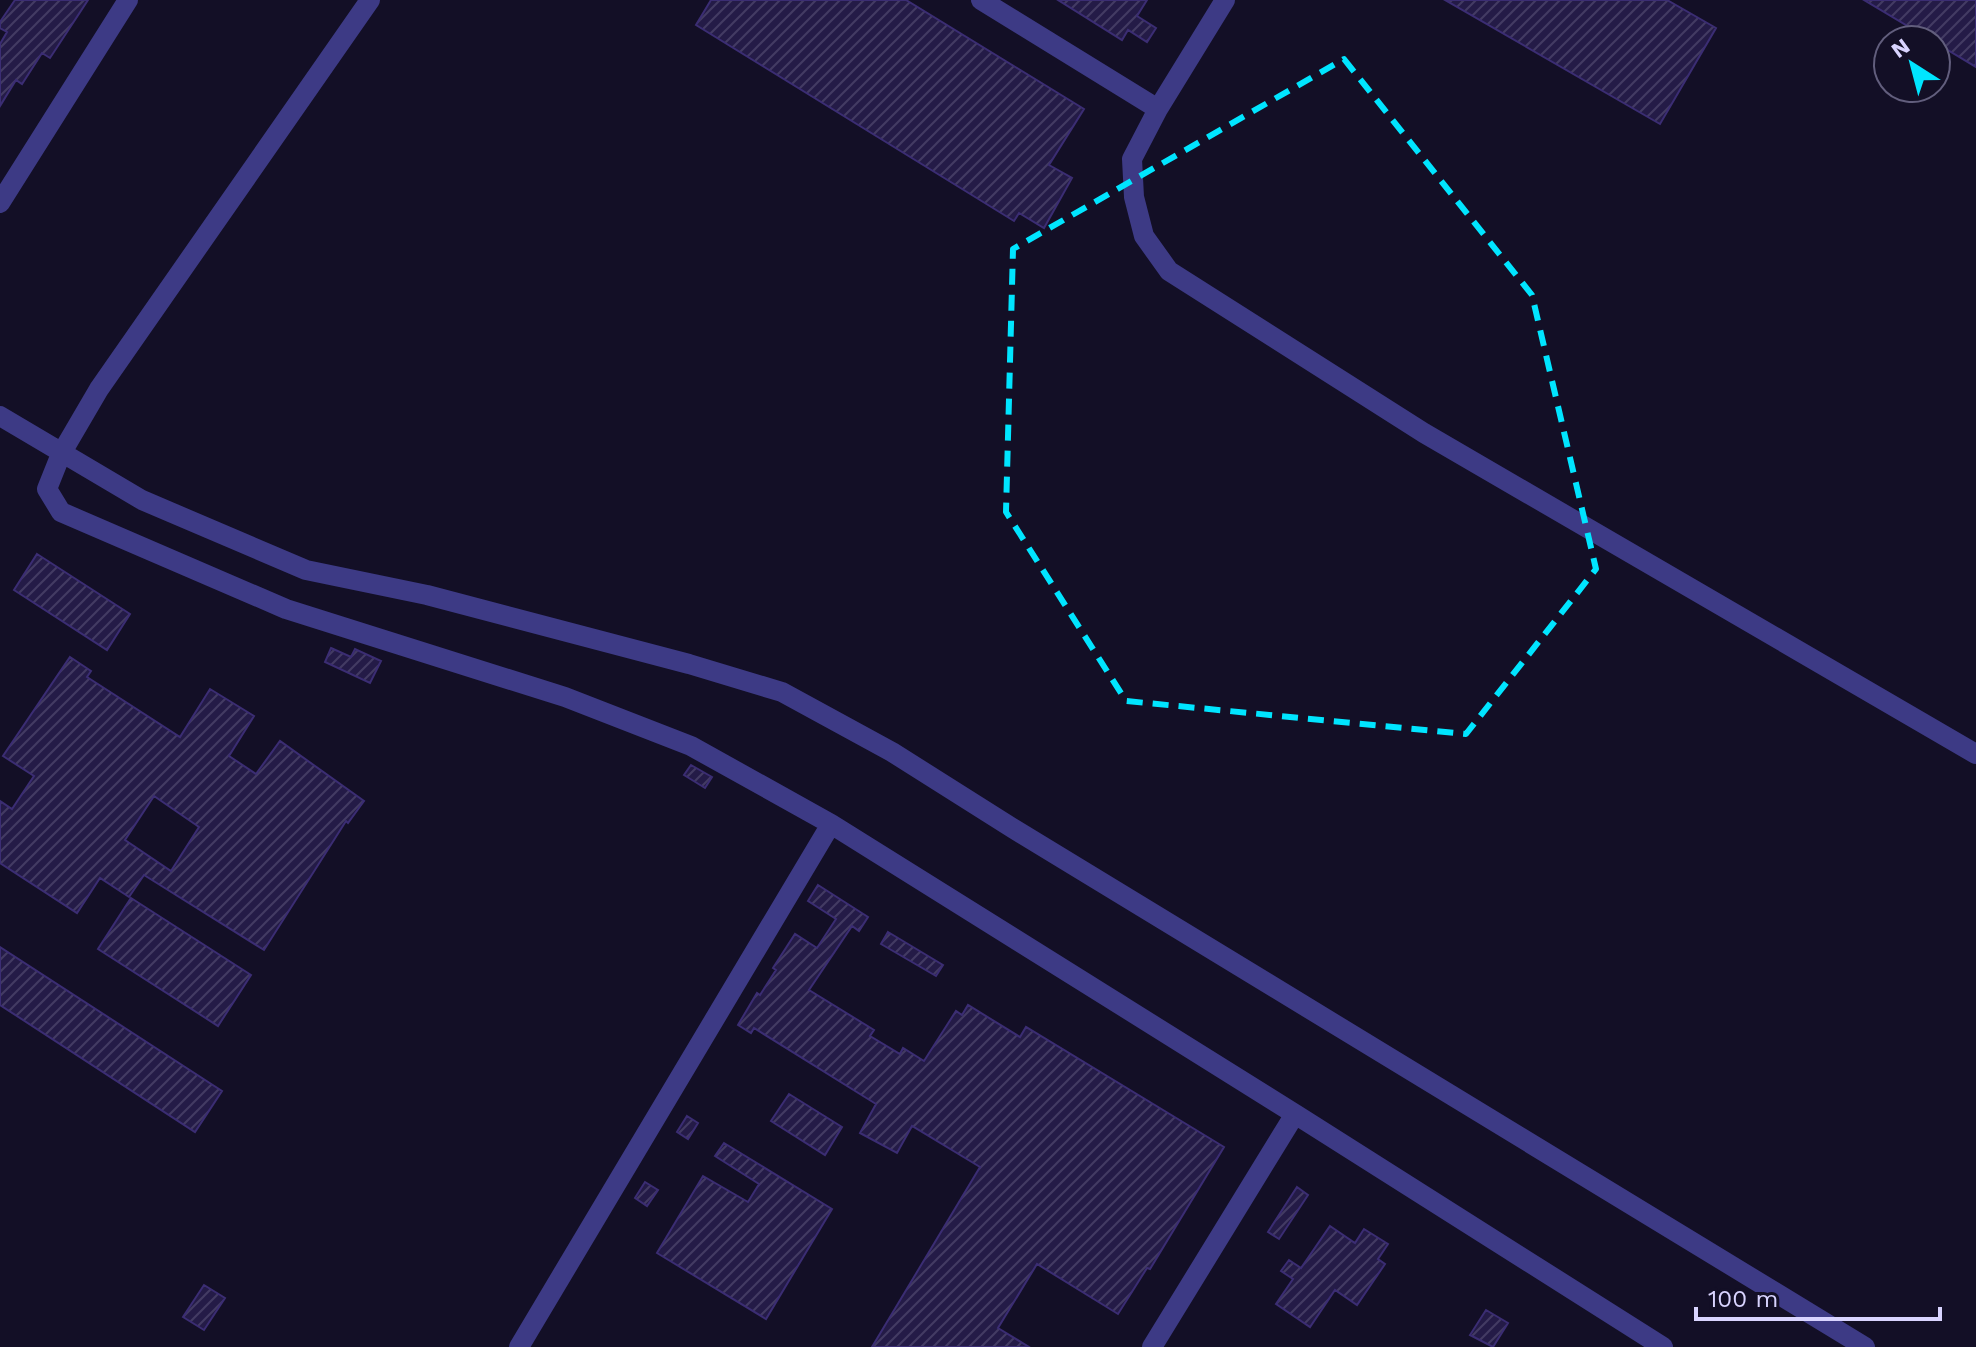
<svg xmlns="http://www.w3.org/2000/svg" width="1976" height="1347" viewBox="0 0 1976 1347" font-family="'Work Sans',sans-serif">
  <defs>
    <pattern id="building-hatch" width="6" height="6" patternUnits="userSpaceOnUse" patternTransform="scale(2)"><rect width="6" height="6" fill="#241b47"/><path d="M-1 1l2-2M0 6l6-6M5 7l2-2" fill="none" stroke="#433b63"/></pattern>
  </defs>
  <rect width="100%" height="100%" fill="#130f26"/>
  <!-- building -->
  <path fill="url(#building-hatch)" stroke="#3b2d73" stroke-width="2" fill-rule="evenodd" d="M15,0h73l-38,58 -8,-5 -20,31 -6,-4 -16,26v-62l7,-12 -7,-4v-6z
    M711,0h195l178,109 -35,56 23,13 -28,50 -25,-15 -5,8 -318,-196z
    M1058,0h89l-10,16 19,12 -9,14 -19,-12 -6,10z
    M1445,0h222l49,28 -56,96z
    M1864,0h112v67l-40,-24v-3h-5z
    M37,554l93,60 -23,36 -93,-60z
    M331,648l20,9 4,-8 26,12 -11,22 -45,-21z
    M70,657l21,14 -4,6 93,60 30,-48 44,27 -25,40 27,18 24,-33 84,60 -16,22 -2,-2 -82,129 -120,-75 -15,22 -29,-19 -23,35 -77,-50v-62l12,8 22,-33 -31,-20zM154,796l45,31 -28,44 -46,-31z
    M691,765l21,12 -7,11 -21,-13z
    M818,885l50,32 -9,14 -7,-5 -43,64 65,40 -4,6 30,18 3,-6 21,13 32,-50 6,4 6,-10 52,32 6,-10 198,120 -74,122 -3,-1 -29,46 -81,-50 -39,64 31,19h-157l108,-180 -68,-41 -15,27 -37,-20 16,-29 -122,-76 -3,5 -13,-8 19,-32 3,2 16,-25 -3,-2 22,-34 22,14 19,-29 -28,-18z
    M131,898l120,77 -33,51 -120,-77z
    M888,932l55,33 -7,11 -55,-32z
    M0,947l222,144 -27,41 -195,-127z
    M789,1094l53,33 -17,28 -54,-34z
    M687,1116l11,7 -10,16 -11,-7z
    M724,1143l108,66 -66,110 -109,-66 46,-77 45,26 11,-18 -44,-28z
    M645,1182l13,8 -11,16 -12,-8z
    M1297,1187l11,8 -29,44 -11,-7z
    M1330,1226l25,17 9,-14 24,15 -10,15 7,5 -28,41 -22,-15 -25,37 -34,-23 17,-25 -12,-8 8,-11 12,8z
    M204,1285l21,13 -21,32 -21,-13z
    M1486,1310l22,13 -15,24 -23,-12z"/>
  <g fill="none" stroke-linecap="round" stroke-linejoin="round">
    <!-- minor -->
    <path stroke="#3d3a85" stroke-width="20" d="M370,0l-271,389 -38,65 -14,35 14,23 225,97 279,88 126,49 140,78 464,290
      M981,0l177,109
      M1225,0l-67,109 -26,50 2,38 10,39 25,35 255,162 552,321
      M0,203l128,-203
      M0,416l142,84 164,70 121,25 262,69 93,28 110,60 122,77 851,518
      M519,1347l312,-523
      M1152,1347l143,-233 368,233"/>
  </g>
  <!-- marked area -->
  <path fill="none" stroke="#00e5ff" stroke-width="6" stroke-dasharray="16 10" stroke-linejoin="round" d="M1344,59l188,236 64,274 -130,165 -340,-33 -120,-189 7,-263z"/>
  <!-- north arrow -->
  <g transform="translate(1912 64) rotate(324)"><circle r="38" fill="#130f26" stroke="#625e7d" stroke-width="2"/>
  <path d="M0-6L14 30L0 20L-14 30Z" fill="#00e5ff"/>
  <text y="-12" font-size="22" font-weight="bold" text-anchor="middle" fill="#d9d4ff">N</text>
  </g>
  <!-- scale -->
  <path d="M1696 1307v12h244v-12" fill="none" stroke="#d9d4ff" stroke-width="4"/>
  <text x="1708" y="1307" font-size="24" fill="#d9d4ff" stroke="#130f26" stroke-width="6" paint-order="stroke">100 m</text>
</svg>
